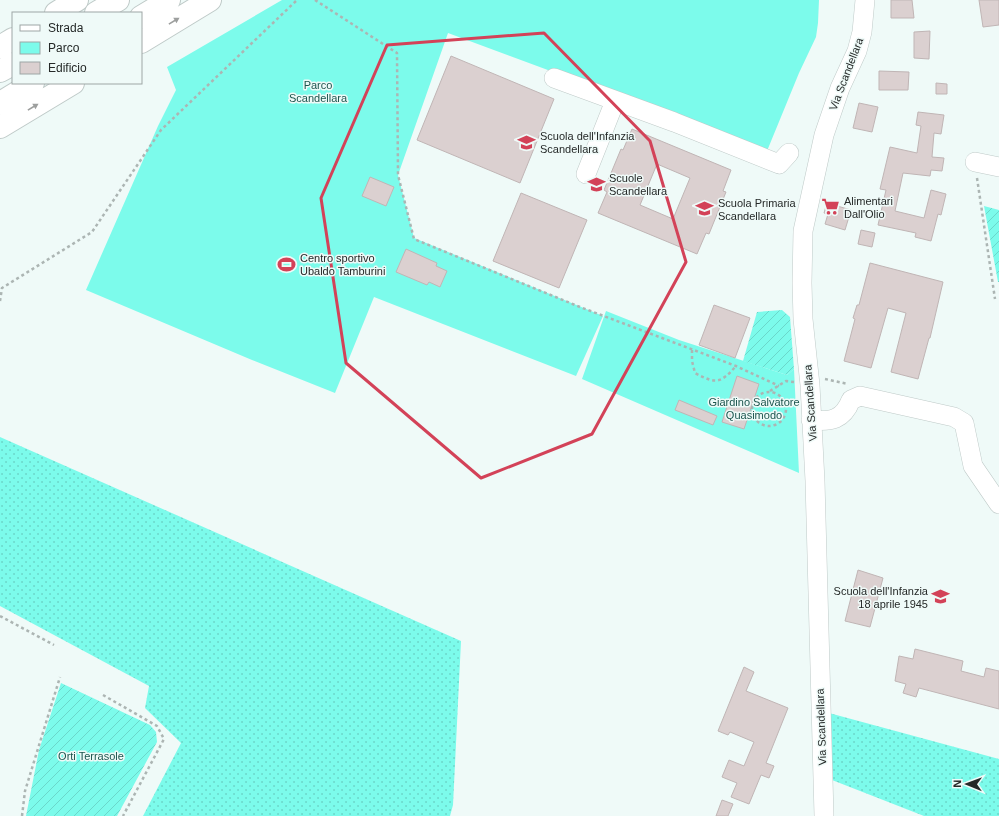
<svg xmlns="http://www.w3.org/2000/svg" width="999" height="816" viewBox="0 0 999 816" font-family="Arial,sans-serif">
  <defs>
    <pattern id="grass-dots" width="8" height="8" patternUnits="userSpaceOnUse"><rect width="8" height="8" fill="#7cfbeb"/><path d="M2 2h.1M6 6h.1" fill="none" stroke="#6bd7ca" stroke-width="1.8" stroke-linecap="round"/></pattern>
    <pattern id="garden-furrows" width="10" height="10" patternUnits="userSpaceOnUse"><rect width="10" height="10" fill="#7cfbeb"/><path d="M-1 1l2-2M0 10L10 0M9 11l2-2" fill="none" stroke="#6bd7ca"/></pattern>
  </defs>
  <rect width="100%" height="100%" fill="#effaf8"/>
  <!-- grass -->
  <path fill="url(#grass-dots)" d="M0,437l461,204 -8,164 -3,11h-307l38,-73 -36,-35 4,-22 -149,-80z
    M829,713l170,46v57h-75l-92,-36z"/>
  <!-- park -->
  <path fill="#7cfbeb" d="M282,0h537l-1,23 -2,14 -17,36 -32,78 -319,-118 -50,142 16,63 189,78 -27,60 -202,-79 -39,96 -83,-33 -166,-70 72,-164 18,-36 -9,-23z
    M606,311l73,29 108,35 7,-6 5,104 -217,-94z"/>
  <!-- garden -->
  <path fill="url(#garden-furrows)" d="M984,206l15,4v72h-1z
    M782,310l8,7 4,52 -7,6 -44,-14 14,-49z
    M61,683l89,42 6,7 1,10 -40,74h-91l13,-66z"/>
  <!-- building -->
  <path fill="#dbd0d0" stroke="#c0b5b5" fill-rule="evenodd" d="M891,0h21l2,18h-23z
    M979,0h20v25l-16,2z
    M930,31l-1,28 -15,-1v-26z
    M451,56l103,43 -34,84 -103,-43z
    M879,71l30,1 -1,18h-29z
    M936,83l11,1v10h-11z
    M859,103l19,4 -6,25 -19,-4z
    M918,112l26,3 -3,19 -7,-1 -2,24 12,1 -2,13 -11,-1 -1,6 -27,-3 -8,38 29,7 7,-28 15,4 -5,21 -3,-1 -7,27 -16,-4 1,-4 -38,-8 8,-35 -6,-1 10,-42 27,6 4,-27 -5,-1z
    M632,129l99,41 -8,21 3,1 -17,42 -3,-1 -9,21 -99,-41 9,-21 -3,-2 17,-41 2,1zM657,164l33,14 -17,41 -33,-14z
    M370,177l24,10 -8,19 -24,-10z
    M521,193l66,27 -28,68 -66,-27z
    M827,203l24,7 -6,20 -20,-6 3,-10 -4,-1z
    M861,230l14,3 -3,14 -14,-3z
    M406,249l31,14 -1,3 11,5 -7,16 -11,-5 -2,3 -31,-13z
    M870,263l73,19 -13,56h-1l-11,41 -27,-7 15,-59 -18,-5 -17,60 -27,-7 11,-42 -2,-1 4,-13h2z
    M714,305l36,13 -15,40 -36,-13z
    M737,376l22,8 -15,45 -22,-7z
    M679,400l38,16 -4,9 -38,-15z
    M858,570l25,8 -13,49 -25,-6z
    M915,649l48,12 -2,10 23,6 2,-9 13,3v38l-80,-21 -3,9 -13,-4 3,-9 -11,-3 4,-25 14,3z
    M744,667l10,5 -8,19 42,17 -22,55 8,3 -5,12 -8,-3 -12,29 -18,-7 6,-14 -15,-6 7,-17 15,6 10,-24 -24,-10 -2,3 -10,-4z
    M722,800l11,4 -5,12h-12z"/>
  <g fill="none" stroke-linecap="round" stroke-linejoin="round">
    <defs>
      <path id="minor" d="M554,78l120,44 105,42 10,-11
        M975,162l24,5
        M586,174l29,-73
        M811,420c20,2 32,0 40,-20l9,-4 94,21 10,6 9,43 26,38
        M824,816l-9,-335 -5,-96 -7,-66 -1,-36 1,-52 21,-96 16,-47 17,-37 5,-19 3,-32"/>
      <path id="highway" d="M56,13l21,-13
        M96,13l22,-13
        M141,17l28,-17
        M141,42l69,-42
        M0,47l13,-8
        M0,71l13,-7
        M0,103l33,-20
        M0,127l73,-44"/>
    </defs>
    <!-- minor casing -->
    <use href="#minor" stroke="#bfcac8" stroke-width="20"/>
    <!-- highway casing -->
    <use href="#highway" stroke="#bfcac8" stroke-width="24"/>
    <!-- path -->
    <path stroke="#acb5b3" stroke-width="2.5" stroke-dasharray="3 3" stroke-linecap="butt" d="M315,0l82,53 1,122 16,64 166,68 156,59 43,20
      M977,178l18,121
      M0,301l2,-13 90,-56 69,-102 136,-130
      M692,350v11l3,12c21,11 25,11 41,-7
      M825,379l23,5
      M770,391l16,-10 8,1
      M752 409a17 17 0 1 1 34 0a17 17 0 1 1-34 0Z
      M0,616l54,29
      M103,695l54,31 7,13 -41,77
      M22,816l3,-25 35,-114"/>
    <!-- minor -->
    <use href="#minor" stroke="#fff" stroke-width="19"/>
    <!-- highway -->
    <use href="#highway" stroke="#fff" stroke-width="22"/>
  </g>
  <!-- one-way arrows -->
  <defs><path id="oneway-solid" d="M-6-.8H1V-3.2L6.5 0L1 3.2V.8H-6Z"/></defs>
  <g fill="#9d9f9e">
    <use href="#oneway-solid" transform="translate(174 21) rotate(-31)"/>
    <use href="#oneway-solid" transform="translate(33 107) rotate(-31)"/>
  </g>
  <!-- marked area -->
  <path fill="none" stroke="#d34258" stroke-width="3" stroke-linejoin="round" d="M544,33l106,108 36,121 -94,172 -111,44 -135,-115 -25,-165 66,-153z"/>
  <!-- icons -->
  <defs>
    <symbol id="school-bare" viewBox="-9 -9 18 18"><path d="M0-5L7-2L0 1L-7-2ZM-4 1L0 2.5L4 1V4Q0 6-4 4Z" fill="#d34258" stroke="#effaf8" stroke-width="2.5" paint-order="stroke"/></symbol>
    <symbol id="supermarket-bare" viewBox="-9 -9 18 18"><path d="M-6-5.5h2.5l.6 2H6L4.5 2H-2.5L-4.4-4H-6ZM-1.5 3.2a1.3 1.3 0 1 0 .1 0ZM3 3.2a1.3 1.3 0 1 0 .1 0Z" fill="#d34258" stroke="#effaf8" stroke-width="2.5" paint-order="stroke"/></symbol>
    <symbol id="stadium-bare" viewBox="-9 -9 18 18"><path d="M0-5a6.5 5 0 1 0 0 10a6.5 5 0 1 0 0-10ZM-3.5-1.8h7v3.6h-7Z" fill="#d34258" stroke="#effaf8" stroke-width="2.5" paint-order="stroke"/></symbol>
  </defs>
  <g fill-rule="evenodd">
    <use href="#school-bare" x="514" y="130" width="25" height="25"/>
    <use href="#school-bare" x="584" y="172" width="25" height="25"/>
    <use href="#supermarket-bare" x="818" y="194" width="25" height="25"/>
    <use href="#school-bare" x="692" y="196" width="25" height="25"/>
    <use href="#stadium-bare" x="274" y="252" width="25" height="25"/>
    <use href="#school-bare" x="928" y="584" width="25" height="25"/>
  </g>
  <g text-anchor="middle" dominant-baseline="central" stroke-width="3" stroke-linejoin="round" paint-order="stroke">
    <!-- street labels -->
    <g font-size="11" fill="#252928" stroke="#effaf8">
      <text transform="translate(846 74) rotate(-69)">Via Scandellara</text>
      <text transform="translate(810 403) rotate(-94)">Via Scandellara</text>
      <text transform="translate(821 727) rotate(-92)">Via Scandellara</text>
    </g>
    <!-- park labels -->
    <g font-size="11" fill="#1c554e" stroke="#effaf8">
      <text x="318" y="85">Parco<tspan x="318" dy="13">Scandellara</tspan></text>
      <text x="754" y="402">Giardino Salvatore<tspan x="754" dy="13">Quasimodo</tspan></text>
      <text x="91" y="756">Orti Terrasole</text>
    </g>
    <!-- poi labels -->
    <g font-size="11" fill="#252928" stroke="#effaf8" text-anchor="start">
      <text x="540" y="136">Scuola dell'Infanzia<tspan x="540" dy="13">Scandellara</tspan></text>
      <text x="609" y="178">Scuole<tspan x="609" dy="13">Scandellara</tspan></text>
      <text x="844" y="201">Alimentari<tspan x="844" dy="13">Dall'Olio</tspan></text>
      <text x="718" y="203">Scuola Primaria<tspan x="718" dy="13">Scandellara</tspan></text>
      <text x="300" y="258">Centro sportivo<tspan x="300" dy="13">Ubaldo Tamburini</tspan></text>
      <text x="928" y="591" text-anchor="end">Scuola dell'Infanzia<tspan x="928" dy="13">18 aprile 1945</tspan></text>
    </g>
  </g>
  <!-- legend -->
  <rect x="12" y="12" width="130" height="72" fill="#effaf8" stroke="#9ea6a5"/>
  <rect x="20" y="25" width="20" height="6" fill="#ffffff" stroke="#9ea6a5"/>
  <text x="48" y="32" font-size="12" fill="#252928">Strada</text>
  <rect x="20" y="42" width="20" height="12" fill="#7cfbeb" stroke="#9ea6a5"/>
  <text x="48" y="52" font-size="12" fill="#252928">Parco</text>
  <rect x="20" y="62" width="20" height="12" fill="#dbd0d0" stroke="#9ea6a5"/>
  <text x="48" y="72" font-size="12" fill="#252928">Edificio</text>
  <!-- north arrow -->
  <g transform="translate(967 784) rotate(271)" stroke="#effaf8" stroke-width="3" paint-order="stroke">
  <path d="M0-3L7 15L0 10L-7 15Z" fill="#252928"/>
  <text y="-6" font-size="11" font-weight="bold" text-anchor="middle" fill="#252928">N</text>
  </g>
</svg>
